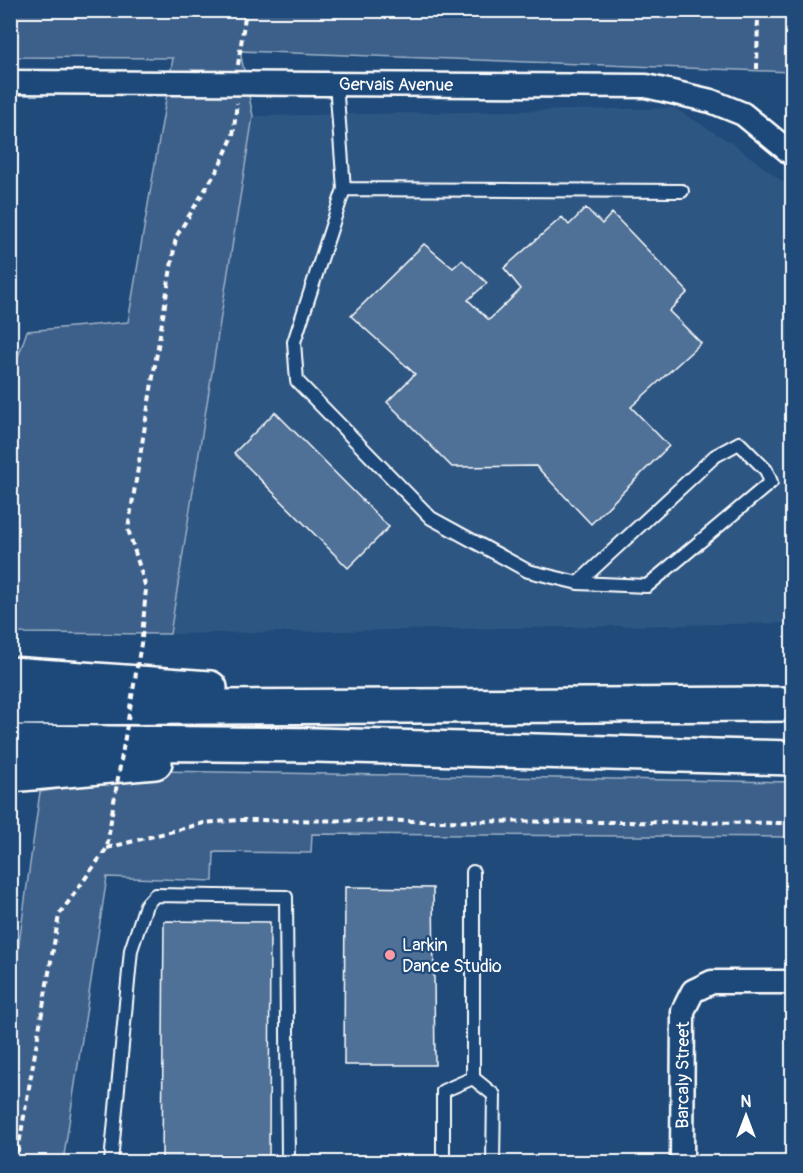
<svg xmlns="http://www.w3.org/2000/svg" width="803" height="1173" viewBox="0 0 803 1173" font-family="Pangolin,sans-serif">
  <rect width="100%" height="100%" fill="#1f4a7a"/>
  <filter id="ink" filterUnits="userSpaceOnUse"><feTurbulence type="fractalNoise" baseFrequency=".0167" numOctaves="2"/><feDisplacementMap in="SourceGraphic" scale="12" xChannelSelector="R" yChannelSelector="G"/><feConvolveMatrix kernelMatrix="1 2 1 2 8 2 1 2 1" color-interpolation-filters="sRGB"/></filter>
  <g filter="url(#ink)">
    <!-- built -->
    <path fill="#2e5683" d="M674,108l58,35 55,42 5,11v427l-622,11 83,-518z"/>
    <!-- green -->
    <path fill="#3c618b" stroke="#9eb0c5" stroke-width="1.5" d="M11,11h781v61l-552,-21 13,65 -83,518 -159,-1 -1,-253 17,-49 101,-9 45,-264 -162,-1z
      M158,771l634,11v55l-480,-3 -1,19 -97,-1 -1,29 -106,-4 -44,285h-52v-161l29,-209z"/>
    <!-- building -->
    <path fill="#507197" stroke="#fff" stroke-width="1.5" d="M586,208l16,16 10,-11 76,79 -19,19 32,32 -70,64 38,39 -78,78 -55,-58 -84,1 -65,-65 28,-28 -64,-58 73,-72 29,24 9,-8 25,23 -19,17 21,20 32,-31 -17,-21 58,-51 7,8z
      M275,412l114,115 -41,41 -114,-115z
      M345,887l88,1 2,177h-91z
      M164,921l106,1 -1,240h-107z"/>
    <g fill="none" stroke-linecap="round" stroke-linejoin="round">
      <defs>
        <path id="lane" d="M336,83l8,106 -50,153 3,39 134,137 97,53 50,12 69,3 124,-104 -5,-12 -27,-27 -24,13 -137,127
          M344,189l338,2
          M473,872v206
          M473,1078l21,17 -1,67
          M111,1162l20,-212 15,-45 9,-10 131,2 2,265
          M443,1162v-71l30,-13"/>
        <g id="street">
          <path id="s1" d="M10,82l636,4 65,15 32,13 49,40"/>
          <path id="s2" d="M682,1162l1,-151 10,-20 19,-9h80"/>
        </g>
        <path id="highway" d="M10,674l200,14
          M10,708l782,-4
          M10,742l306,3 476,13
          M10,775l145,-13"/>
      </defs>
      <!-- lane casing -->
      <use href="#lane" stroke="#fff" stroke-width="16"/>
      <!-- street casing -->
      <use href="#street" stroke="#fff" stroke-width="27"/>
      <!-- highway casing -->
      <use href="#highway" stroke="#fff" stroke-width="38"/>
      <!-- path -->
      <path stroke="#fff" stroke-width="4" stroke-dasharray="6 4.5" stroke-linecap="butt" d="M238,65l8,-55
        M757,69l1,-59
        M142,638l4,-50 -18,-59 48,-292 43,-70 14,-31 4,-33
        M107,848l97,-25 35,-3 553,3
        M16,1162l43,-247 48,-67 5,-35"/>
      <!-- lane -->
      <use href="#lane" stroke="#1f4a7a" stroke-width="12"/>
      <!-- street -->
      <use href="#street" stroke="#1f4a7a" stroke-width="22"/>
      <!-- highway -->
      <use href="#highway" stroke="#1f4a7a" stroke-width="33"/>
      <!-- path-bridge -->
      <path stroke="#fff" stroke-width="4" stroke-dasharray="6 4.5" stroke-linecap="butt" d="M112,813l30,-175"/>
    </g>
  </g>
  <!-- markers -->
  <circle fill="#ff9aa2" stroke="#1f4a7a" stroke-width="2" cx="390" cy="955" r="6"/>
  <g text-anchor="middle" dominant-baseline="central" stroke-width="4.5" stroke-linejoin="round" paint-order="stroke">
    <!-- street labels -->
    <g font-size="18" fill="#fff" stroke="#1f4a7a">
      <text stroke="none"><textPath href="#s1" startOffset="386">Gervais Avenue</textPath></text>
      <text stroke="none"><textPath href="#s2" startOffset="87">Barcaly Street</textPath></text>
    </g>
    <!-- poi labels -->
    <g font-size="18" fill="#fff" stroke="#1f4a7a" text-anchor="start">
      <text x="402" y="945">Larkin<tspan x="402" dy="21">Dance Studio</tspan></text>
    </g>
  </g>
  <!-- margin -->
  <rect width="803" height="1173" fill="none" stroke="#1f4a7a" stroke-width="36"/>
  <rect x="18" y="18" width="767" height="1137" fill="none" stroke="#fff" stroke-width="2" filter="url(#ink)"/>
  <!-- north arrow -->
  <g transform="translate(746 1116)" stroke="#1f4a7a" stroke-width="4.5" paint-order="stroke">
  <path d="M0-4.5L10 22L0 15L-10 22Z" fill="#ffffff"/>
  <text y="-9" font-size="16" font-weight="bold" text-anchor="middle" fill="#ffffff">N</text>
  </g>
</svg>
